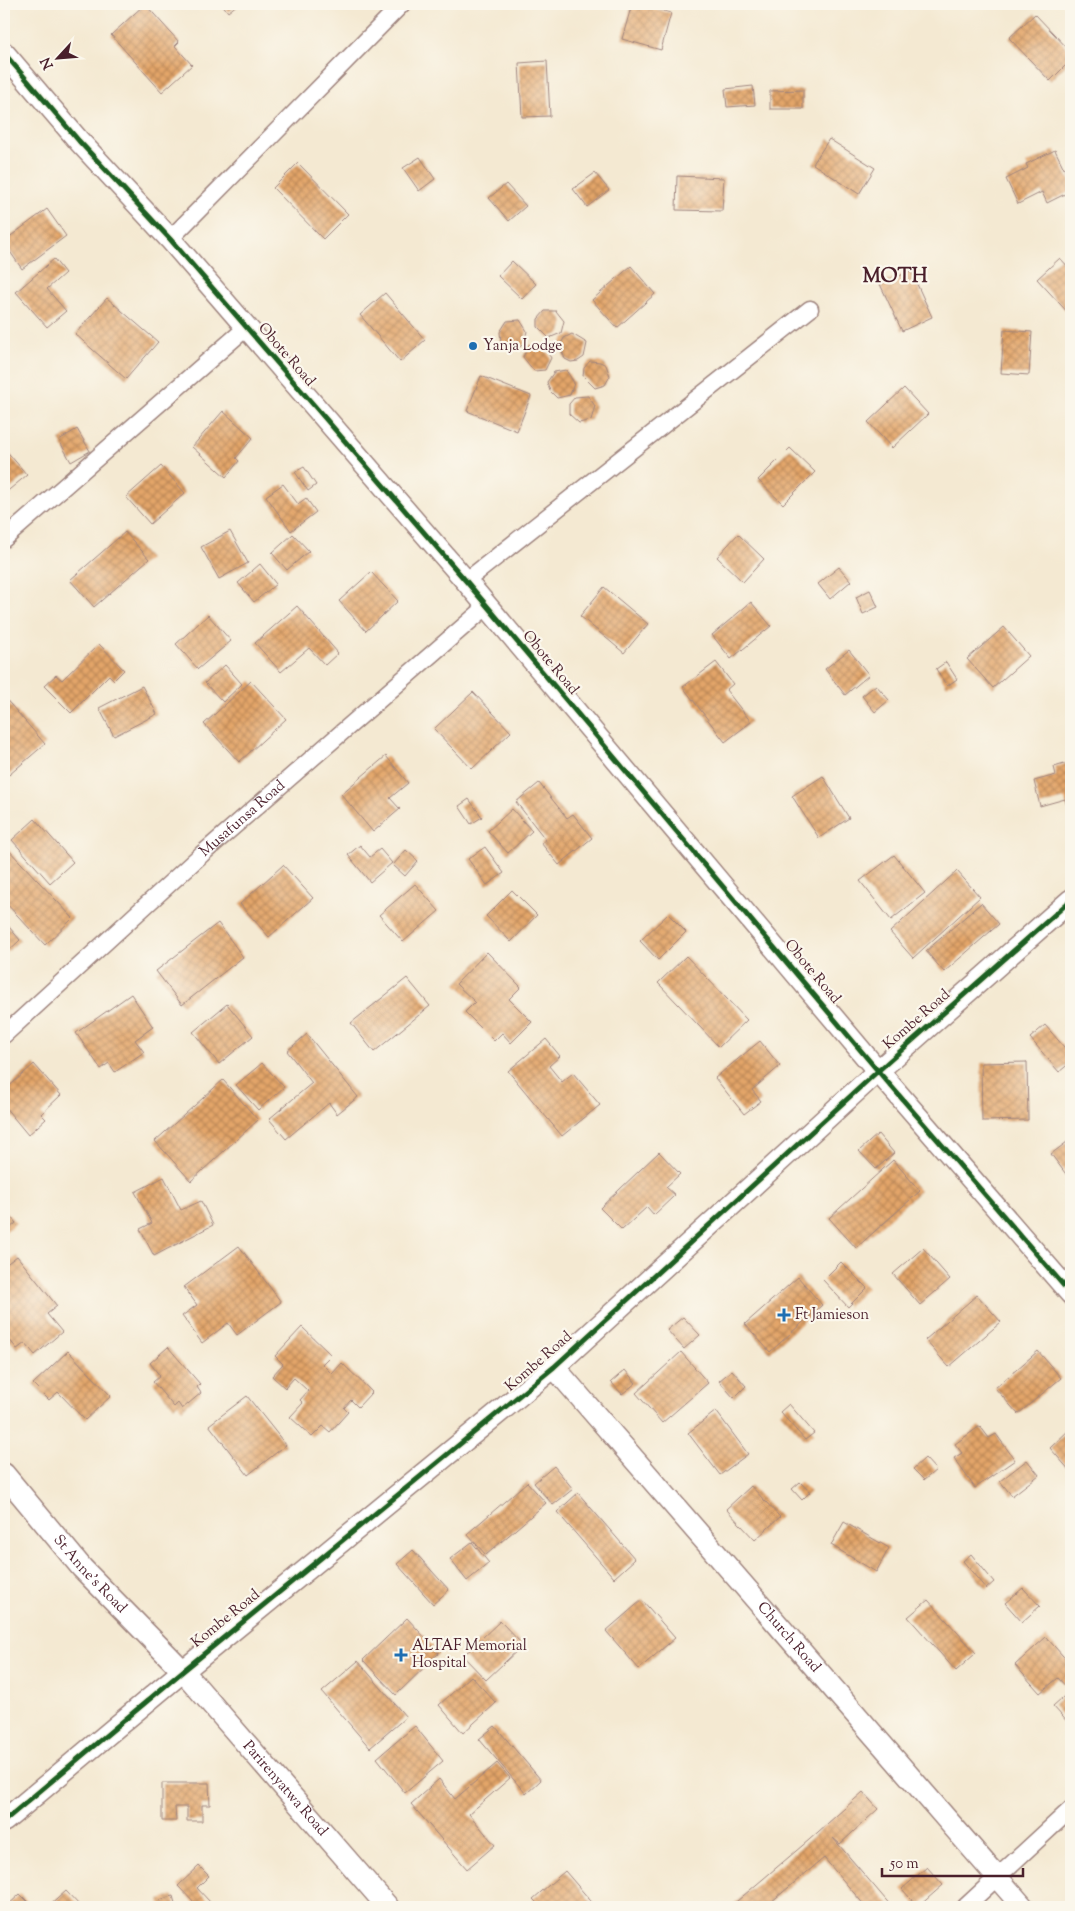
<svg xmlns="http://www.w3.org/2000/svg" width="1075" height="1911" viewBox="0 0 1075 1911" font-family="'Sorts Mill Goudy',serif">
  <defs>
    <pattern id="building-cross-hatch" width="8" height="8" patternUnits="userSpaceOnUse" patternTransform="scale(1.25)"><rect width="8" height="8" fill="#e3a569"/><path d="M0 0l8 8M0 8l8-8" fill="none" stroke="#ba8657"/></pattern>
  </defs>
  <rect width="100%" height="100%" fill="#fbf7ec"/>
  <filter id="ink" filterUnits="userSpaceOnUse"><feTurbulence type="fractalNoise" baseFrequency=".02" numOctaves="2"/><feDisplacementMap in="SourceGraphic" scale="10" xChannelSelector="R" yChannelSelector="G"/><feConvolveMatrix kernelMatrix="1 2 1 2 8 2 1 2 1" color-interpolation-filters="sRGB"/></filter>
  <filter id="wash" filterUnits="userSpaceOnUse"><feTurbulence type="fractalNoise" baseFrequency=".0096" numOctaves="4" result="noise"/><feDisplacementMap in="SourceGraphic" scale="20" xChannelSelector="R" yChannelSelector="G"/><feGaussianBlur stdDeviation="1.12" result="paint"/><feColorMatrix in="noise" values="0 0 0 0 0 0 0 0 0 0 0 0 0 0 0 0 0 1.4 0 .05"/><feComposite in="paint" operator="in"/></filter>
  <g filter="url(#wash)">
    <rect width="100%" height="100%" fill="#f4e9d2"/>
    <g id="blocks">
      <!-- building -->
      <path fill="url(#building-cross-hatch)" d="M145,4l34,38 -4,4 17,19 -30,27 -51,-57z
        M222,4h16l-10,8z
        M632,4h8l31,9 -10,37 -39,-11z
        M1035,14l36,38v8l-21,21 -41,-43z
        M547,61l3,55 -28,1 -3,-54z
        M753,86l2,19 -28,2 -2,-18z
        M803,90v19h-33v-18z
        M829,139l46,29 -16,26 -46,-30z
        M1055,150l16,33v8l-24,12 -5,-11 -24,12 -12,-25 22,-11 -2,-4z
        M420,157l15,22 -16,12 -16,-23z
        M298,163l50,51 -25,25 -50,-51z
        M595,173l14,17 -22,17 -14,-18z
        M677,176l47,2 -2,33 -46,-1z
        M506,184l20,22 -17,15 -20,-23z
        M47,209l19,27 -44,33 -18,-26v-2z
        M1060,258l11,12v46l-34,-37z
        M54,259l11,14 -18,16 19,22 -19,16 -31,-35z
        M512,261l24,23 -14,15 -24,-23z
        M631,266l24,28 -38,34 -25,-28z
        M911,271l21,46 -30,14 -22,-47z
        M385,293l40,47 -25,22 -40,-47z
        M107,298l51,44 -32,37 -51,-45z
        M545,311h11l8,10 -3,12 -12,5 -11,-11v-8z
        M520,320l7,11 -3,13 -9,6 -14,-8 -1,-10 7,-11z
        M1004,330l28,2 -3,43 -28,-2z
        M572,334l15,9 -3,14 -6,4 -7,1 -6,-3 -3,-8 -1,-7 3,-6z
        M529,345h14l8,13 -6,12 -11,1 -11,-14z
        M590,361l10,1 6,3 4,11 -5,9 -10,3 -12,-12 1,-8z
        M566,370l8,13 -4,12 -13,3 -7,-7 -3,-9 7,-10z
        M481,376l50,20 -14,35 -50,-20z
        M904,388l24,26 -36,34 -24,-26z
        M588,396l7,10 -4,14 -12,3 -10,-9v-10l6,-7z
        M223,411l30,27 -17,20 3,3 -13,16 -34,-30z
        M77,429l13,22 -19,11 -12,-22z
        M4,448l23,27 -23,19z
        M790,448l25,24 -32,32 -25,-24z
        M161,466l24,27 -35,31 -24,-27z
        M304,467l12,18 -8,6 -13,-19z
        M283,484l15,20 8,-6 10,14 -25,19 -25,-35z
        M230,531l18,32 -29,16 -18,-32z
        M125,532l24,27 -55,48 -24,-27z
        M293,534l16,17 -22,19 -15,-17z
        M738,534l26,25 -21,23 -26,-25z
        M260,564l16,20 -22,18 -16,-19z
        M839,567l12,14 -21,18 -12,-15z
        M371,572l27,29 -32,30 -27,-30z
        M604,587l44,37 -24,29 -44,-37z
        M870,590l8,17 -15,7 -7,-17z
        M751,602l20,24 -40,33 -19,-24z
        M297,606l41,47 -13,12 -16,-17 -28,24 -26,-29z
        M208,615l23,26 -33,28 -22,-25z
        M1004,627l25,29 -36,32 -26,-29z
        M99,644l25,26 -10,10 -5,-5 -38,38 -27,-27 12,-11 6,5z
        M849,650l20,25 -24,20 -20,-26z
        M716,662l17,22 -7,6 25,32 -26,20 -42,-55z
        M946,662l11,17 -10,7 -11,-17z
        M225,665l17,19 -19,18 -18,-19z
        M251,681l35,38 -47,43 -35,-38z
        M876,685l13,15 -14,12 -13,-16z
        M142,686l15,28 -43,22 -15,-28z
        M473,692l38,40 -39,37 -38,-40z
        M4,697l41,47 -36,31 -5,-7z
        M386,756l22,27 -18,15 10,11 -27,23 -32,-38z
        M1071,762v44l-4,1 -2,-8 -25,7 -6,-25 22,-6 -2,-8z
        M823,776l26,42 -30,20 -27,-42z
        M539,783l28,35 6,-4 19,24 -33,27 -18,-22 5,-3 -30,-38z
        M469,799l13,18 -11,7 -12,-18z
        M512,809l20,22 -24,22 -20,-22z
        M35,819l38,43 -23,21 -38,-43z
        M4,845l69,73 -28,27 -41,-44z
        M360,845l10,12 10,-8 12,14 -22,19 -22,-27z
        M485,847l19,26 -17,12 -19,-26z
        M406,850l12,11 -13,15 -12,-11z
        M894,855l31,38 -34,27 -31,-39z
        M283,865l30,33 -44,39 -29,-33z
        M957,871l23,26 -67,61 -23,-26z
        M415,884l24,27 -36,31 -24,-27z
        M512,890l25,25 -26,27 -25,-26z
        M981,903l18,21 -55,48 -18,-21z
        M668,914l18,18 -28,28 -18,-19z
        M4,921l16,19 -16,15z
        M218,923l25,34 -61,48 -26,-34z
        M487,952l34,35 -12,12 23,23 -21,21 -9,-10 -8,8 -29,-29 10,-10 -19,-18z
        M686,956l61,64 -28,27 -61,-64z
        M407,978l23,28 -56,46 -23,-29z
        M131,994l22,33 -18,13 9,12 -29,20 -6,-9 -8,6 -25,-36z
        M227,1004l26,32 -34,28 -26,-32z
        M1045,1025l26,30v7l-12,10 -29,-34z
        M307,1034l51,63 -21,17 -8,-11 -43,36 -17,-20 43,-36 -25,-32z
        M546,1039l14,17 -11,10 13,16 11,-9 27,32 -38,31 -54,-65z
        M760,1041l20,25 -28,24 9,11 -17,13 -29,-36z
        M1027,1062l1,58 -46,1 -1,-58z
        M262,1063l22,24 -26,23 -22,-25z
        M34,1064l27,31 -20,19 5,5 -18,16 -24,-29v-15z
        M223,1080l35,40 -67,61 -36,-40z
        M878,1134l16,19 -18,16 -17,-18z
        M1071,1139v42l-20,-27z
        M659,1152l21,22 -14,13 9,8 -21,20 -7,-8 -25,23 -22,-22z
        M893,1160l27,31 -64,57 -27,-30z
        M164,1177l17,33 20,-9 12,24 -59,31 -14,-27 12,-6 -17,-31z
        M4,1209l12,14 -12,10z
        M239,1246l42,56 -44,33 -9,-12 -26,20 -20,-27 15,-11 -13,-18z
        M923,1248l27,31 -30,26 -27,-31z
        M17,1256l40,50 -10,8 15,18 -27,23 -10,-12 -8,6 -13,-16v-67z
        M841,1262l26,26 -19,19 -25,-27z
        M798,1277l24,28 -52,47 -25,-28z
        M977,1295l24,27 -52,45 -24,-27z
        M683,1317l17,18 -16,14 -17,-19z
        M302,1327l29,28 -9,9 10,10 10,-11 30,29 -14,15 -7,-7 -7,8 4,4 -18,20 -7,-6 -11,11 -22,-20 13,-14 -3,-3 8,-9 -14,-13 -9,10 -13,-12 11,-12 -8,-8z
        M168,1347l32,37 -3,3 4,6 -19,16 -4,-6 -4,4 -21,-25 7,-6 -10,-13z
        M68,1351l43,45 -26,24 -27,-28 -9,8 -16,-16z
        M1038,1351l23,27 -43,36 -23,-26z
        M681,1352l27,31 -46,40 -26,-30z
        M625,1370l11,13 -14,11 -11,-12z
        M732,1370l14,16 -12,12 -15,-17z
        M247,1396l39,49 -38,30 -39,-50z
        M789,1404l25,29 -9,7 -25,-28z
        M716,1411l32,43 -28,21 -32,-42z
        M980,1426l9,12 7,-4 19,26 -40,28 -21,-30 8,-5 -7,-9z
        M1071,1428v44l-21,-24z
        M925,1458l11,12 -12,10 -11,-11z
        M1027,1460l12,15 -27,21 -12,-15z
        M554,1466l19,23 -20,16 -19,-22z
        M527,1482l19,21 -60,52 -19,-21z
        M800,1482l10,10 -8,8 -10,-11z
        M751,1486l29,31 -25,23 -29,-31z
        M578,1493l57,66 -21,19 -57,-66z
        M844,1522l45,26 -13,24 -45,-27z
        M472,1542l17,21 -22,18 -17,-22z
        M413,1550l36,40 -16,14 -36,-40z
        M971,1554l23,28 -8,7 -23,-28z
        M1023,1588l17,18 -18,16 -17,-19z
        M642,1600l33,38 -36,31 -33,-38z
        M928,1600l48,53 -20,18 -48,-54z
        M407,1618l32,35 -43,42 -33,-35z
        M500,1621l23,24 -37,35 -23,-24z
        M1046,1637l25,28v61l-18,-20 17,-15 -12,-13 -18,15 -25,-28z
        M358,1661l48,56 -36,31 -48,-56z
        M471,1676l25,27 -33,30 -24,-28z
        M415,1726l28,35 -38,32 -28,-35z
        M495,1726l46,54 -15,14 -47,-55z
        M497,1763l13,15 -41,36 26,31 -28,24 -56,-65 28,-25 16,20z
        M162,1783h47l1,22h-8v16h-15v-14h-12l1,14h-14z
        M863,1792l15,17 -38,35 -7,-6 59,69h-26l-42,-49 -59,49h-35l79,-67z
        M199,1866l10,10 -12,12 13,14 -6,5h-6l-20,-21z
        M927,1867l16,18 -25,22 -16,-18z
        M565,1871l31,36h-55l-8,-8z
        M66,1891l15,16h-33z
        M20,1894l13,13h-27z
        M173,1896l3,11h-15l-2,-7z"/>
    </g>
  </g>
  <g filter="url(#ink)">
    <use href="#blocks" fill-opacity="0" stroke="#9f847e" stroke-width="1"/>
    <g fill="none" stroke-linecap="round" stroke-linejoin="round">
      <defs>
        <g id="minor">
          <path d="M170,239l232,-235"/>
          <path d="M4,539l242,-211"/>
          <path d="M466,581l344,-272"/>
          <path id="s1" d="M4,1035l198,-181 284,-247"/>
          <path d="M965,1907l106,-98"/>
        </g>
        <g id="tertiary">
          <path d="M4,53l75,88 91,98 296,342 412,490 193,223"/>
          <path id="s2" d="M554,1367l469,540"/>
          <path id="s3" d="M4,1474l78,94 101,103 205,236"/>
          <path d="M4,1821l179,-150 371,-304 324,-296 193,-171"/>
        </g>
      </defs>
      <!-- minor casing -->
      <use href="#minor" stroke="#9f847e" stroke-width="19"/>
      <!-- tertiary casing -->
      <use href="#tertiary" stroke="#9f847e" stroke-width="24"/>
      <!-- minor -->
      <use href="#minor" stroke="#fff" stroke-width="16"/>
      <!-- tertiary -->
      <use href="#tertiary" stroke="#fff" stroke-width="21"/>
      <defs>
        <path id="cycleway" d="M4,53l75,88 91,98 296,342 412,490 193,223
          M4,1821l179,-150 371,-304 324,-296 193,-171"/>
      </defs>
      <!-- cycleway casing -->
      <use href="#cycleway" stroke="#fbf7ec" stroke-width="8"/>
      <!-- cycleway -->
      <use href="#cycleway" stroke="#1b5e20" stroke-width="5"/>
    </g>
  </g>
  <!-- markers -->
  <g fill="#1f6fb2" stroke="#fbf7ec" stroke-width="2">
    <circle cx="473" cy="346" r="5"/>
    <path d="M781.5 1307.5h5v5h5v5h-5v5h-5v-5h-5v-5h5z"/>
    <path d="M398.5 1647.5h5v5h5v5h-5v5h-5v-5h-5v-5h5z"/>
  </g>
  <g text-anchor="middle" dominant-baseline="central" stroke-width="4.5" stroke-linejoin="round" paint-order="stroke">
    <!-- poi labels -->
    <g font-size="15" fill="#4a1f2b" stroke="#fbf7ec" text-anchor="start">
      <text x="483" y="346">Yanja Lodge</text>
      <text x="795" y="1315">Ft Jamieson</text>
      <text x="412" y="1646">ALTAF Memorial<tspan x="412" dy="17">Hospital</tspan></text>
    </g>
    <!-- street labels -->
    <g font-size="15" fill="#4a1f2b" stroke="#fbf7ec">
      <text transform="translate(286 355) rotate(49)">Obote Road</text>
      <text transform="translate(550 663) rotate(50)">Obote Road</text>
      <text stroke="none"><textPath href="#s1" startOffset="322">Musafunsa Road</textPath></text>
      <text transform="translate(812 972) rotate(50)">Obote Road</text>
      <text transform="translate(917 1020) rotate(-41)">Kombe Road</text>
      <text transform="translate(539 1362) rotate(-41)">Kombe Road</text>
      <text stroke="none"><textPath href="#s3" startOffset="132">St Anne's Road</textPath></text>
      <text transform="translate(226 1619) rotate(-39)">Kombe Road</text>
      <text stroke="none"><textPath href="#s2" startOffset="358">Church Road</textPath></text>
      <text stroke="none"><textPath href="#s3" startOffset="422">Parirenyatwa Road</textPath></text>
    </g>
    <!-- district labels -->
    <g font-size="20" font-weight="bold" fill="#4a1f2b" stroke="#fbf7ec">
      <text x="895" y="277">MOTH</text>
    </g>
  </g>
  <!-- margin -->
  <rect width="1075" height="1911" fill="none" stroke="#fbf7ec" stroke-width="20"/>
  <!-- north arrow -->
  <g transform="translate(58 58) rotate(244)" stroke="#fbf7ec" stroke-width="4" paint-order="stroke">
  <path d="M0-4L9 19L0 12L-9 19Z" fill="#4a1f2b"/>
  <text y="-8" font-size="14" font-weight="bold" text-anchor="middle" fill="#4a1f2b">N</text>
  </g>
  <!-- scale -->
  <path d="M882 1868v8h141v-8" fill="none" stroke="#4a1f2b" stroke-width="2.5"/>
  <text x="890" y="1868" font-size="15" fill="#4a1f2b" stroke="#fbf7ec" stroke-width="4" paint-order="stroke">50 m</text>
</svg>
